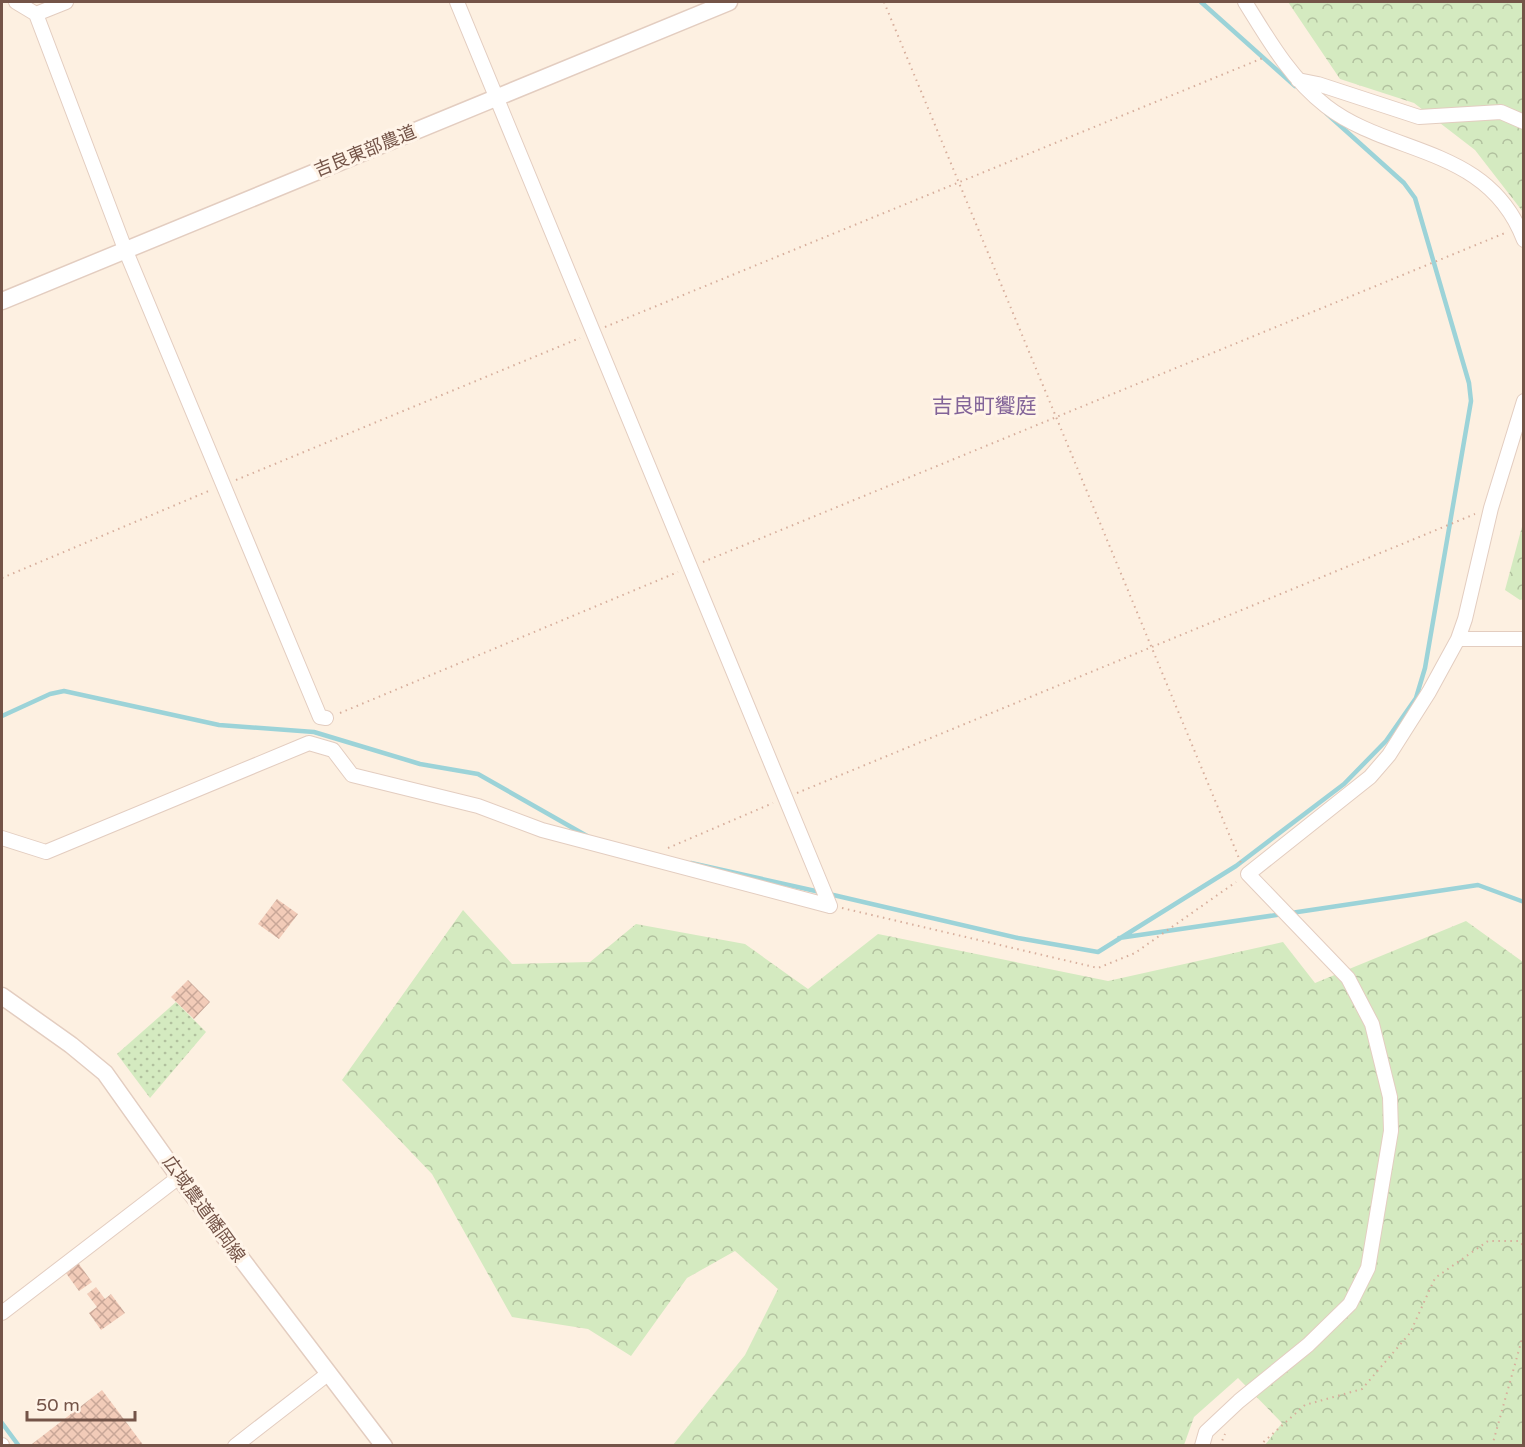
<svg xmlns="http://www.w3.org/2000/svg" width="1525" height="1447" viewBox="0 0 1525 1447" font-family="'Varela Round','Noto Sans JP',sans-serif">
  <defs>
    <pattern id="forest-crowns" width="20" height="18" patternUnits="userSpaceOnUse" patternTransform="scale(1.5)"><rect width="20" height="18" fill="#d4eac0"/><path d="M2 6a3 3 0 1 1 6 0M12 15a3 3 0 1 1 6 0" fill="none" stroke="#b1c09e"/></pattern>
    <pattern id="park-dots" width="8" height="8" patternUnits="userSpaceOnUse" patternTransform="scale(1.5)"><rect width="8" height="8" fill="#d4eac0"/><path d="M2 2h.1M6 6h.1" fill="none" stroke="#b1c09e" stroke-width="1.8" stroke-linecap="round"/></pattern>
    <pattern id="building-cross-hatch" width="8" height="8" patternUnits="userSpaceOnUse" patternTransform="scale(1.5)"><rect width="8" height="8" fill="#f2cbb8"/><path d="M0 0l8 8M0 8l8-8" fill="none" stroke="#c9a798"/></pattern>
  </defs>
  <rect width="100%" height="100%" fill="#fdf0e1"/>
  <!-- forest -->
  <path fill="url(#forest-crowns)" d="M1288,2h235v210l-48,-62 -61,-47 -74,-24z
    M1523,523l1,76 -4,1 -15,-10z
    M463,910l49,54 78,-2 46,-38 109,20 63,45 70,-55 230,47 175,-39 32,41 151,-62 57,41v483h-258l17,-22 -44,-45 -44,39 -10,28h-511l72,-90 33,-66 -43,-38 -48,27 -56,78 -43,-27 -76,-12 -80,-143 -90,-94z"/>
  <!-- park -->
  <path fill="url(#park-dots)" d="M176,1002l30,30 -56,66 -33,-44z"/>
  <g fill="none" stroke-linecap="round" stroke-linejoin="round">
    <!-- stream -->
    <path stroke="#9cd3d8" stroke-width="4.5" d="M1201,2l94,84
      M2,716l48,-22 14,-3 155,34 95,7 106,32 58,10 109,62
      M691,863l129,29
      M829,894l189,44 80,14 138,-86 108,-82 42,-43 30,-43 9,-30 46,-267 -2,-18 -54,-185 -11,-15 -78,-70
      M1291,913l187,-28 46,17
      M1119,938l164,-24
      M2,1423l17,23"/>
  </g>
  <!-- building -->
  <path fill="url(#building-cross-hatch)" d="M277,899l21,15 -19,25 -21,-15z
    M188,980l22,22 -16,17 -23,-22z
    M76,1260l16,22 -13,9 -16,-22z
    M96,1287l9,12 6,-5 14,19 -24,17 -12,-17 8,-6 -10,-13z
    M102,1390l42,56h-110l-2,-2z"/>
  <g fill="none" stroke-linecap="round" stroke-linejoin="round">
    <defs>
      <path id="minor" d="M16,2l20,12 30,-12
        M457,2l373,904
        M1245,2c23,37 45,76 81,104 64,50 162,39 198,134
        M36,14l89,235 195,468 6,1
        M1298,80l20,4 101,33 82,-5 23,10
        M1458,639h66
        M2,838l44,14 263,-109 24,7 19,25 126,31 64,24 288,76
        M2,1313l177,-136
        M2,1445v1
        M235,1446l94,-73
        M1202,1446l4,-14 33,-31 69,-56 42,-41 18,-36 23,-137 -1,-34 -18,-73 -24,-46 -100,-104 122,-97 19,-22 40,-63 29,-53 7,-20 26,-111 33,-107"/>
      <path id="tertiary" d="M2,301l727,-299
        M2,996l69,49 34,28 74,104 205,269"/>
    </defs>
    <!-- minor casing -->
    <use href="#minor" stroke="#e3cdc0" stroke-width="16"/>
    <!-- tertiary casing -->
    <use href="#tertiary" stroke="#e3cdc0" stroke-width="19"/>
    <!-- path -->
    <path stroke="#d7ae9c" stroke-width="2" stroke-dasharray="1.5 4.5" stroke-linecap="butt" d="M884,2l357,861
      M605,327l658,-269
      M236,480l344,-142
      M703,562l802,-329
      M2,578l209,-88
      M340,713l338,-141
      M797,793l678,-279
      M668,848l105,-45
      M842,908l256,60 37,-15 101,-71
      M1220,1446l5,-12
      M1259,1446l46,-41 57,-16 48,-56 25,-55 53,-37h31l5,5
      M1492,1446l32,-114"/>
    <!-- minor -->
    <use href="#minor" stroke="#fff" stroke-width="14"/>
    <!-- tertiary -->
    <use href="#tertiary" stroke="#fff" stroke-width="16"/>
  </g>
  <g text-anchor="middle" dominant-baseline="central" stroke-width="6" stroke-linejoin="round" paint-order="stroke">
    <!-- street labels -->
    <g font-size="18" fill="#745448" stroke="#fff4e8">
      <text transform="translate(365 151) rotate(-22)">吉良東部農道</text>
      <text transform="translate(204 1209) rotate(54)">広域農道幡岡線</text>
    </g>
    <!-- quarter labels -->
    <g font-size="21" fill="#826398" stroke="#fff4e8">
      <text x="984" y="406">吉良町饗庭</text>
    </g>
  </g>
  <!-- border -->
  <rect width="1525" height="1447" fill="none" stroke="#745448" stroke-width="6"/>
  <!-- scale -->
  <path d="M27 1411v9h108v-9" fill="none" stroke="#745448" stroke-width="3"/>
  <text x="36" y="1411" font-size="18" fill="#745448" stroke="#fff4e8" stroke-width="4.5" paint-order="stroke">50 m</text>
</svg>
